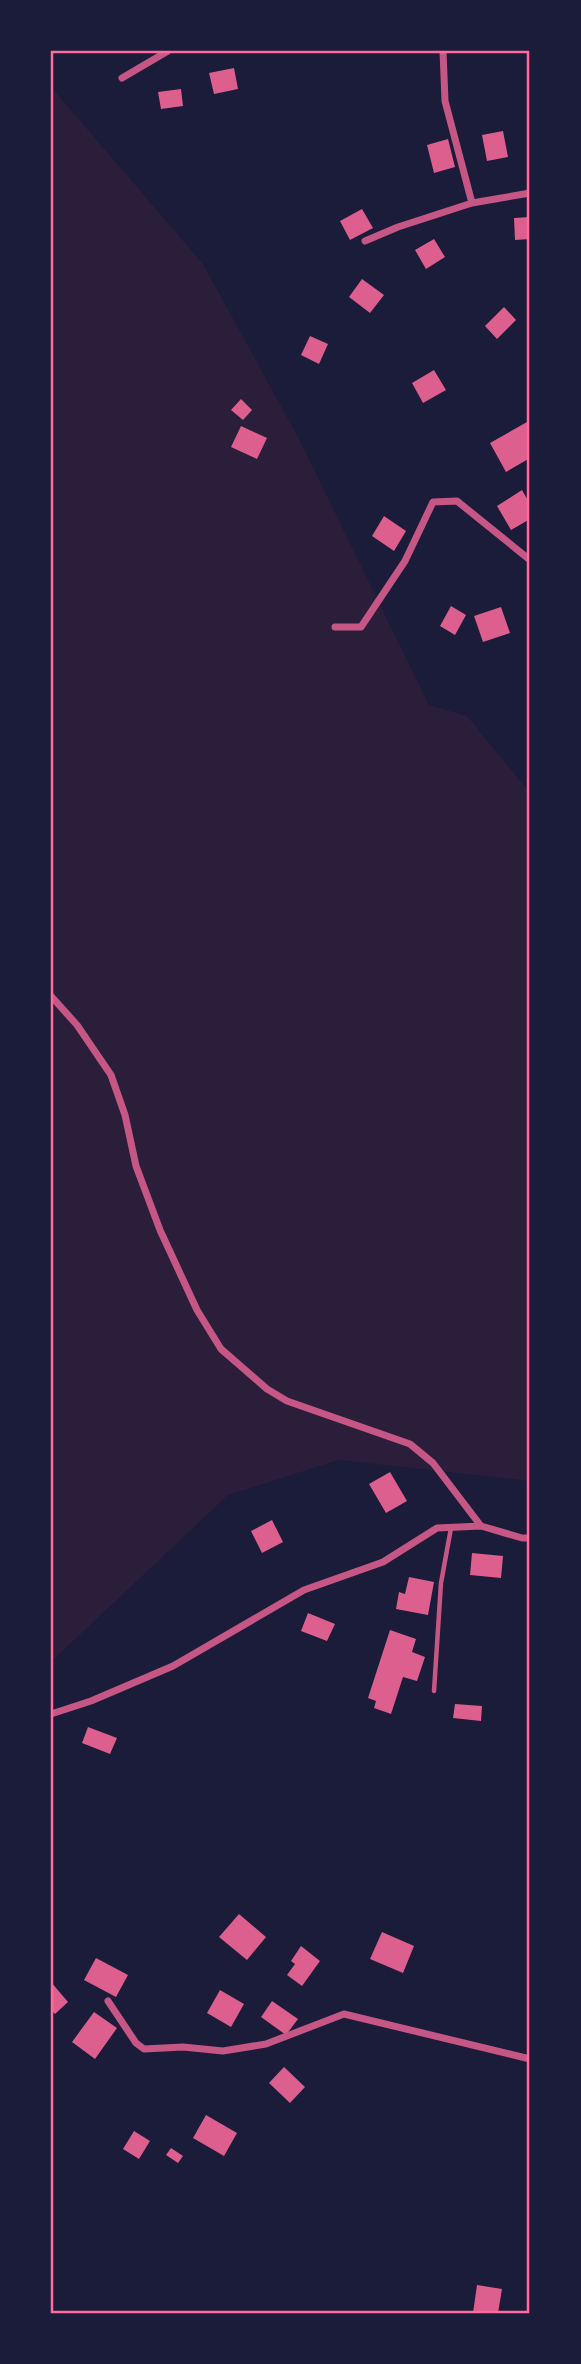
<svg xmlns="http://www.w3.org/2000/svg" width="581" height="2364" viewBox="0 0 581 2364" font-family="'Work Sans',sans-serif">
  <rect width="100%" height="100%" fill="#1b1b3a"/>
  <!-- green -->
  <path fill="#2a1e3b" d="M51,87l152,177 96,175 130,266 38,11 63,77v688l-191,-21 -111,35 -177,167z"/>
  <!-- building -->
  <path fill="#dd5f8e" d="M234,68l4,21 -24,5 -5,-21z
    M181,89l2,17 -22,3 -3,-17z
    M503,131l5,26 -21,4 -5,-26z
    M448,139l7,28 -21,6 -7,-28z
    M362,209l11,19 -23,12 -10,-19z
    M530,217v22l-15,1 -1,-22z
    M434,239l11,18 -19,12 -11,-19z
    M362,279l22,16 -14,18 -21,-16z
    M504,307l12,13 -19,19 -12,-13z
    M310,336l18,8 -9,20 -18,-9z
    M434,370l12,20 -23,13 -11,-20z
    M241,399l11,11 -9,10 -12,-10z
    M527,422l3,6v30l-24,14 -16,-29z
    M241,426l26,12 -10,21 -26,-12z
    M522,490l8,14v15l-19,11 -14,-24z
    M384,516l22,15 -12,20 -22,-15z
    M451,606l15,9 -11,20 -15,-9z
    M501,607l9,26 -27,9 -9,-26z
    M390,1472l17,29 -21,12 -17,-29z
    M272,1520l11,22 -21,11 -11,-22z
    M472,1553l31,3 -2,22 -31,-3z
    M409,1577l25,5 -6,33 -32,-6 3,-17 6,2z
    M308,1613l27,11 -8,17 -26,-10z
    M390,1630l26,9 -4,13 13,5 -8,24 -14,-4 -12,37 -17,-6 2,-7 -8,-3z
    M455,1704l27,2 -1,15 -28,-3z
    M88,1727l29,11 -7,16 -28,-11z
    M239,1914l27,23 -19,23 -28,-23z
    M382,1932l32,14 -11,27 -33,-14z
    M301,1946l19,15 -18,25 -15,-11 8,-11 -4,-3z
    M96,1958l32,17 -12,22 -32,-17z
    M51,1982l17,20 -13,12 -4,-4z
    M220,1990l24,14 -13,23 -24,-14z
    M272,2001l26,18 -12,16 -25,-18z
    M94,2012l23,16 -22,31 -23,-17z
    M284,2067l21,20 -15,16 -21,-20z
    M206,2115l31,18 -13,23 -31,-18z
    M134,2131l16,10 -11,18 -16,-10z
    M171,2148l12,8 -5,7 -12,-8z
    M477,2285l25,4 -4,24h-25z"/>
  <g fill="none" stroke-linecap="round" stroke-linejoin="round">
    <!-- service -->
    <path stroke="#c65784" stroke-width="4.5" d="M434,1691l7,-108 10,-55"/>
    <!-- minor -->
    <path stroke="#c65784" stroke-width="7" d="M443,51l2,50 27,102
      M122,78l46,-27
      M365,241l33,-14 74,-24 58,-10
      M335,627h26l44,-66 28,-59 24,-1 73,59
      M51,996l26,29 34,50 14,40 11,51 24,64 37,80 24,39 46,40 20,12 123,43 23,19 48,63 41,12h8
      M51,1714l40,-13 82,-35 131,-76 79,-28 54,-34 44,-2
      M108,2001l28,42 8,6 39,-2 40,4 43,-7 78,-30 186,45"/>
  </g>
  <!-- border -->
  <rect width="581" height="2364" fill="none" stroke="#1b1b3a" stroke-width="105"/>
  <rect x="52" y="52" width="476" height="2260" fill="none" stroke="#ff6b9d" stroke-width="2.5"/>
</svg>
